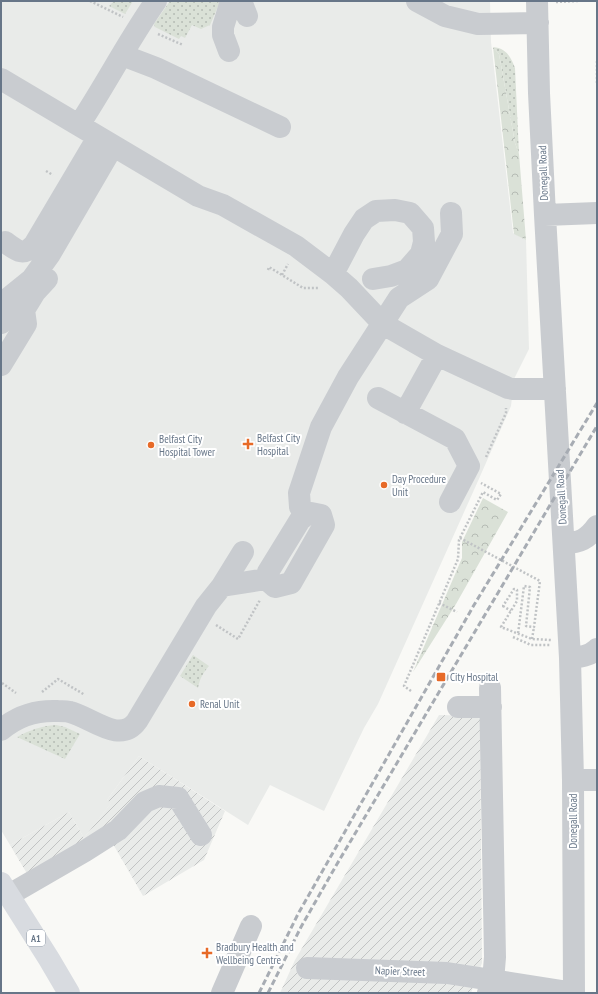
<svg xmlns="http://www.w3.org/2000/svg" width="598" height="994" viewBox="0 0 598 994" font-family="'PT Sans Narrow',sans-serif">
  <defs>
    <pattern id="industrial-furrows" width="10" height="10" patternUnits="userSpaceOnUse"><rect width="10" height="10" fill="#e9ebe9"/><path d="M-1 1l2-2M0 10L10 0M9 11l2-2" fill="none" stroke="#c1c3c3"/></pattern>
    <pattern id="grass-dots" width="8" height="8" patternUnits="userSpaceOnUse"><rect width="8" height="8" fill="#dae1d7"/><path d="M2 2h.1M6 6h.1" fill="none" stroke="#b5bbb4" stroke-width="1.8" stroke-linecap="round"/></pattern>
    <pattern id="forest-crowns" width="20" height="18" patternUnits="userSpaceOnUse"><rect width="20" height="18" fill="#dae1d7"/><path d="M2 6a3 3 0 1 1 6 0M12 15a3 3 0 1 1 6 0" fill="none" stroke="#b5bbb4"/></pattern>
  </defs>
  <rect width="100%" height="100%" fill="#f9f9f6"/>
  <!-- built -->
  <path fill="#e9ebe9" d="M1,1h489l1,41 22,191 13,7 3,109 -15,30 -3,27 -33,75 -100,223 -14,24 -40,83 -54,-26 -22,40 -109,-69 -32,44 5,2 -28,36 -15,-26 -59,33 -9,-15z"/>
  <!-- industrial -->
  <path fill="url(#industrial-furrows)" d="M439,715l36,1 5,3 2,244 -11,30h-191l15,-33z
    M139,756l86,55 -21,49 -61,36 -30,-52 -78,43 -25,-42 59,-33 15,26 27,-35 -4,-3z"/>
  <!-- grass -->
  <path fill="url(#grass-dots)" d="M114,1h19l-8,13 -16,-8z
    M170,1h48l1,3 -9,21 -9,4 -9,-4 -7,13 -4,-2 -2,3 -24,-12 -1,-3z
    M493,47c13,1 18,10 22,21l4,86 -4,-11 -16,-89z
    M193,655l16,11c-6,7 -9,12 -11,22l-18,-12z
    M56,725l9,2 15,7 -15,25 -48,-22c13,-7 24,-11 39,-12z"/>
  <!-- forest -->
  <path fill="url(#forest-crowns)" d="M493,47l6,7 16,89 4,11 7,86 -12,-6z
    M483,498l25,14 -52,92 -43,68 49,-114v-16z"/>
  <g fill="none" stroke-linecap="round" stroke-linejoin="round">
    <!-- path -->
    <path stroke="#c0c3c5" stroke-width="2.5" stroke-dasharray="2 2" stroke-linecap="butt" d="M90,1l33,16
      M556,2l22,-1
      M158,34l25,11
      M597,61v23
      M46,171l7,4
      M268,270l1,-3 34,21h15
      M282,275l6,-11
      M486,457l20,-44v-5
      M460,538l80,43 -6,46 -8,-1 4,-39 -6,-1 -6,48
      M439,603l18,9
      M502,606h1l11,-17 3,1v11l-16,26 31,12 19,1
      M503,606l8,5
      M216,625l22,14 22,-39
      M513,637l18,8h20
      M532,639l2,-12
      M2,683l14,10
      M411,691l-7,-5 54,-127 1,-19 24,-48 14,8 4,-6 -20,-11
      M42,692l16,-13 27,16"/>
    <!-- minor -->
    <path stroke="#c9ccd0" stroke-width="22" d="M241,1l6,15
      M417,1l28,15 33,8 60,-1
      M537,1l2,92 6,122 25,443 3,122 1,213
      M229,51l-6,-16v-8l8,-26
      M122,55l34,13 124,59
      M1,79l197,117 25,9 73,41 37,28 16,14 34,36 54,31 71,33 5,1h42
      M79,125c27,-41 49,-84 77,-124
      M545,215l52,-2
      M5,242c11,8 18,15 29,3l64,-108
      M333,274l21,-40 10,-15 12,-8 19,-1 15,3 13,15 1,14 -3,12 -14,16 -16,6 -18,3
      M1,304l31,-25 18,-25 63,-108
      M1,323l6,-10 7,-18
      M1,365l25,-41 -2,-14 11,-18 12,-13
      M378,398l77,41 14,27 -19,36
      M405,413l32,-58
      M311,513l10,2 3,10 -33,58 -16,4 -9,-8 2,-7 32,-52 6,-5z
      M306,515l-6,-8 -1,-14 22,-66 27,-50 51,-79 29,-19 24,-45 -1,-21
      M564,544c16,-2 23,-4 33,-18
      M222,586l21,-34
      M570,658c10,-1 20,-2 27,-9
      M458,707h33
      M1,730c16,-14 36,-20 57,-19 4,0 9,0 12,1 21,5 50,33 67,9l69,-115 16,-20 44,-7
      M573,780h24
      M9,895l76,-44 33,-21 27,-28 14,-6 19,2 23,37
      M307,968l140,5 115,18h12
      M222,993l29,-67
      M488,993l5,-12 2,-24 -5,-269"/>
    <!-- major -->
    <path stroke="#d8dbe0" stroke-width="22" d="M1,883l48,76 20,34"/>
    <!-- rail -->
    <path stroke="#a7acb3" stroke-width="3" stroke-dasharray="6 3" stroke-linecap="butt" d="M259,993l39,-79 176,-309 123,-202
      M268,993l33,-66 36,-63 260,-438"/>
  </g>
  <!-- markers -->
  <g fill="#e76a28" stroke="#fff" stroke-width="1.5">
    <path d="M246 438h4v4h4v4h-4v4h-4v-4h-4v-4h4z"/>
    <circle cx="151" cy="445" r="4"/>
    <circle cx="384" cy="485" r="4"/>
    <rect x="436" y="672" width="10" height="10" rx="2"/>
    <circle cx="192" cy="704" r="4"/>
    <path d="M205 947h4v4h4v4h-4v4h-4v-4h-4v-4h4z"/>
  </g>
  <g text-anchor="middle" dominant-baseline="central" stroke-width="4" stroke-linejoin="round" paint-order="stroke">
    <!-- shield labels -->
    <rect fill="#fff" stroke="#959fac" stroke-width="1" x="27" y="930" width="18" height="16" rx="3"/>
    <g font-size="10" font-weight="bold" fill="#677688">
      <text x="36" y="938">A1</text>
    </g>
    <!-- street labels -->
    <g font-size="11" fill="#677688" stroke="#fff">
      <text transform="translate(543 173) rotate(-92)">Donegall Road</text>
      <text transform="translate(561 497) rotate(-93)">Donegall Road</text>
      <text transform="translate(573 821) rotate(-90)">Donegall Road</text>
      <text transform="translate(400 971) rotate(2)">Napier Street</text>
    </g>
    <!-- poi labels -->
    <g font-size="11" fill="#677688" stroke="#fff" text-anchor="start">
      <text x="257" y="438">Belfast City<tspan x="257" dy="13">Hospital</tspan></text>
      <text x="159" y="439">Belfast City<tspan x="159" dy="13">Hospital Tower</tspan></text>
      <text x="392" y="479">Day Procedure<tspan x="392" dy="13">Unit</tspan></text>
      <text x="450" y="677">City Hospital</text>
      <text x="200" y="704">Renal Unit</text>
      <text x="216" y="947">Bradbury Health and<tspan x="216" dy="13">Wellbeing Centre</tspan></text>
    </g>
  </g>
  <!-- border -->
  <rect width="598" height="994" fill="none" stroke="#677688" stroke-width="4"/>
</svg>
